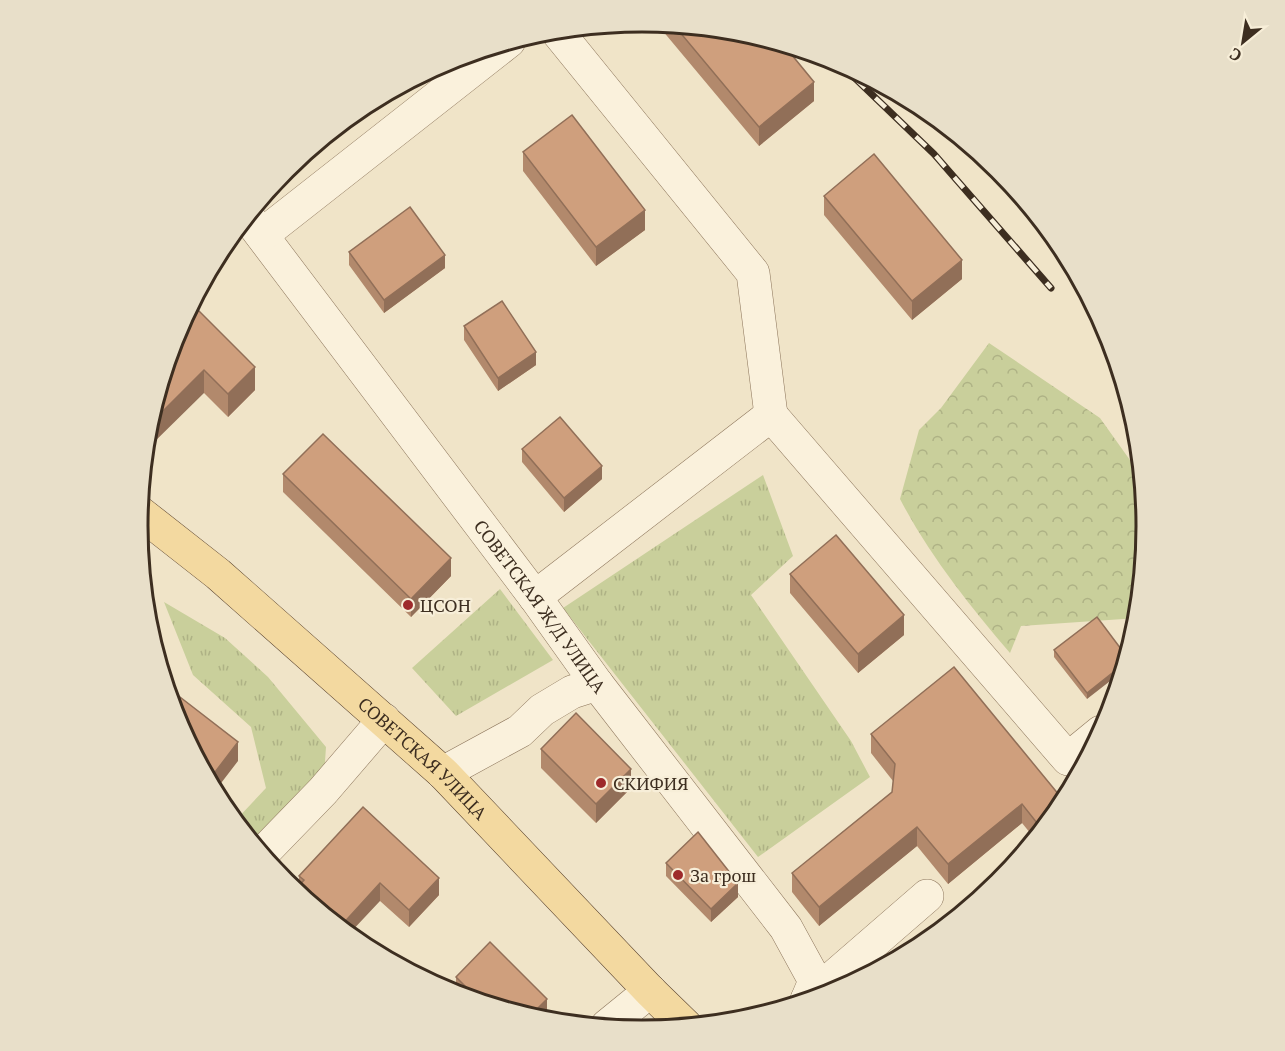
<svg xmlns="http://www.w3.org/2000/svg" width="1285" height="1051" viewBox="0 0 1285 1051" font-family="'PT Serif',serif">
  <defs>
    <pattern id="grass-tufts" width="24" height="20" patternUnits="userSpaceOnUse" patternTransform="scale(1.5)"><rect width="24" height="20" fill="#c9cf9b"/><path d="M3 7l-1-3M5 7V3M7 7l1-3M15 17l-1-3M17 17v-4M19 17l1-3" fill="none" stroke="#aeb285"/></pattern>
    <pattern id="forest-crowns" width="20" height="18" patternUnits="userSpaceOnUse" patternTransform="scale(1.5)"><rect width="20" height="18" fill="#c9cf9b"/><path d="M2 6a3 3 0 1 1 6 0M12 15a3 3 0 1 1 6 0" fill="none" stroke="#aeb285"/></pattern>
  </defs>
  <rect width="100%" height="100%" fill="#f0e4c8"/>
  <!-- grass -->
  <path fill="url(#grass-tufts)" d="M763,475l30,81 -42,39 100,146 19,36 -112,80 -195,-249z
    M500,589l53,71 -97,56 -44,-48z
    M164,602l61,36 43,39 58,70 -3,44 -61,63 -27,-33 31,-33 -15,-61 -58,-52z"/>
  <!-- forest -->
  <path fill="url(#forest-crowns)" d="M989,343l111,75 42,59 5,49 -9,92 -117,8 -11,27c-40,-47 -81,-98 -110,-154l19,-69 22,-22z"/>
  <g fill="none" stroke-linecap="round" stroke-linejoin="round">
    <defs>
      <g id="minor">
        <path d="M556,30l197,243 18,142"/>
        <path id="s1" d="M247,216l288,381 62,87 189,244 29,53 -8,19"/>
        <path d="M262,235l247,-194"/>
        <path d="M535,597l236,-182 297,344 33,-27"/>
        <path d="M443,773l77,-42 22,-21 30,-18 25,-8"/>
        <path d="M262,854l61,-63 61,-71"/>
        <path d="M807,1000l120,-104"/>
        <path d="M607,1026l43,-35"/>
      </g>
      <g id="major">
        <path id="s2" d="M139,512l79,62 225,199 207,218 36,35"/>
      </g>
    </defs>
    <!-- minor casing -->
    <use href="#minor" stroke="#8d765c" stroke-width="34"/>
    <!-- major casing -->
    <use href="#major" stroke="#5b4430" stroke-width="34"/>
    <!-- minor -->
    <use href="#minor" stroke="#faf1dc" stroke-width="33"/>
    <!-- major -->
    <use href="#major" stroke="#f3d9a0" stroke-width="33"/>
    <defs>
      <path id="rail" d="M835,59l99,95 117,134"/>
    </defs>
    <!-- rail casing -->
    <use href="#rail" stroke="#3d2e20" stroke-width="7"/>
    <!-- rail -->
    <use href="#rail" stroke="#f7eed8" stroke-width="4.5" stroke-dasharray="14" stroke-linecap="butt"/>
  </g>
  <!-- wall -->
  <path fill="#b2896c" d="M662,23l79,8 73,70 -55,45 -97,-116z
    M523,152l122,78 -49,36 -73,-95z
    M824,196l138,83 -50,41 -88,-105z
    M349,252l96,16 -61,45 -35,-48z
    M464,326l72,39 -38,26 -34,-51z
    M177,332l78,58 -27,27 -24,-24z
    M522,449l80,30 -38,33 -42,-50z
    M283,474l168,102 -40,41 -128,-125z
    M790,574l114,61 -46,38 -68,-80z
    M1097,617l-10,82 -33,-42v-7z
    M871,734l193,69 -29,36 -13,-16 -74,61 -31,-38 -98,80 -27,-34v-19l100,-81 1,-11 -22,-28z
    M541,749l90,39 -35,35 -55,-55z
    M363,807l76,88 -30,32 -29,-26 -81,-16v-9z
    M666,863l72,34 -27,25 -45,-46z
    M456,977l91,35 -7,7 -79,-24 -5,-5z"/>
  <!-- shaded-wall -->
  <path fill="#916f58" d="M814,82v19l-55,45v-19z
    M645,210v20l-49,36v-19z
    M445,255v13l-61,45v-13z
    M962,260v19l-50,41v-19z
    M536,352v13l-38,26v-13z
    M255,367v23l-27,27v-23z
    M204,370v23l-59,58 3,-25z
    M602,466v13l-38,33v-14z
    M451,558v18l-40,41v-18z
    M904,615v20l-46,38v-19z
    M1126,662l-3,9 -36,28v-6z
    M238,742v19l-23,30 -6,-11z
    M631,769v19l-35,35v-19z
    M1064,801l-2,5 -25,30v-13z
    M1022,804v19l-74,61v-20z
    M917,827v19l-98,80v-19z
    M439,878v17l-30,32v-17z
    M380,883v18l-31,33 -9,-7z
    M738,883v14l-27,25v-13z
    M547,999v13l-7,7 -10,-3z"/>
  <!-- building -->
  <path fill="#cf9f7d" stroke="#916f58" stroke-width="1.5" d="M673,24l68,7 41,12 32,39 -55,45z
    M572,115l73,95 -49,37 -73,-95z
    M874,154l88,106 -50,41 -88,-105z
    M410,207l35,48 -61,45 -35,-48z
    M502,301l34,51 -38,26 -34,-52z
    M193,305l62,62 -27,27 -24,-24 -56,56 29,-94 11,-21z
    M560,417l42,49 -38,32 -42,-49z
    M323,434l128,124 -40,41 -128,-125z
    M836,535l68,80 -46,39 -68,-80z
    M1097,617l30,40 -1,5 -39,31 -33,-43z
    M954,667l110,134 -27,22 -15,-19 -74,60 -31,-37 -98,80 -27,-34 100,-81 3,-28 -24,-30z
    M167,687l71,55 -29,38 -33,-62z
    M576,713l55,56 -35,35 -55,-55z
    M363,807l76,71 -30,32 -29,-27 -40,44 -45,-37 9,-10 -5,-4z
    M698,832l40,51 -27,26 -45,-46z
    M490,942l57,57 -17,17 -50,-15 -24,-24z"/>
  <!-- markers -->
  <g fill="#9e2a2b" stroke="#f7eed8" stroke-width="2">
    <circle cx="408" cy="605" r="6"/>
    <circle cx="601" cy="783" r="6"/>
    <circle cx="678" cy="875" r="6"/>
  </g>
  <g text-anchor="middle" dominant-baseline="central" stroke-width="4.5" stroke-linejoin="round" paint-order="stroke">
    <!-- poi labels -->
    <g font-size="18" fill="#3d2e20" stroke="#f7eed8" text-anchor="start">
      <text x="420" y="605">ЦСОН</text>
      <text x="613" y="783">СКИФИЯ</text>
      <text x="690" y="875">За грош</text>
    </g>
    <!-- street labels -->
    <g font-size="18" fill="#3d2e20" stroke="#f7eed8">
      <text stroke="none"><textPath href="#s1" startOffset="488">СОВЕТСКАЯ Ж/Д УЛИЦА</textPath></text>
      <text stroke="none"><textPath href="#s2" startOffset="376">СОВЕТСКАЯ УЛИЦА</textPath></text>
    </g>
  </g>
  <!-- crop -->
  <path d="M0 0H1285V1051H0ZM148 526a494 494 0 1 1 988 0a494 494 0 1 1-988 0Z" fill="#e8dfc9" fill-rule="evenodd"/>
  <path fill="none" stroke="#3d2e20" stroke-width="3" d="M148 526a494 494 0 1 1 988 0a494 494 0 1 1-988 0Z"/>
  <!-- north arrow -->
  <g transform="translate(1243 42) rotate(210)" stroke="#f7eed8" stroke-width="4.5" paint-order="stroke">
  <path d="M0-4.5L10 22L0 15L-10 22Z" fill="#3d2e20"/>
  <text y="-9" font-size="16" font-weight="bold" text-anchor="middle" fill="#3d2e20">С</text>
  </g>
</svg>
